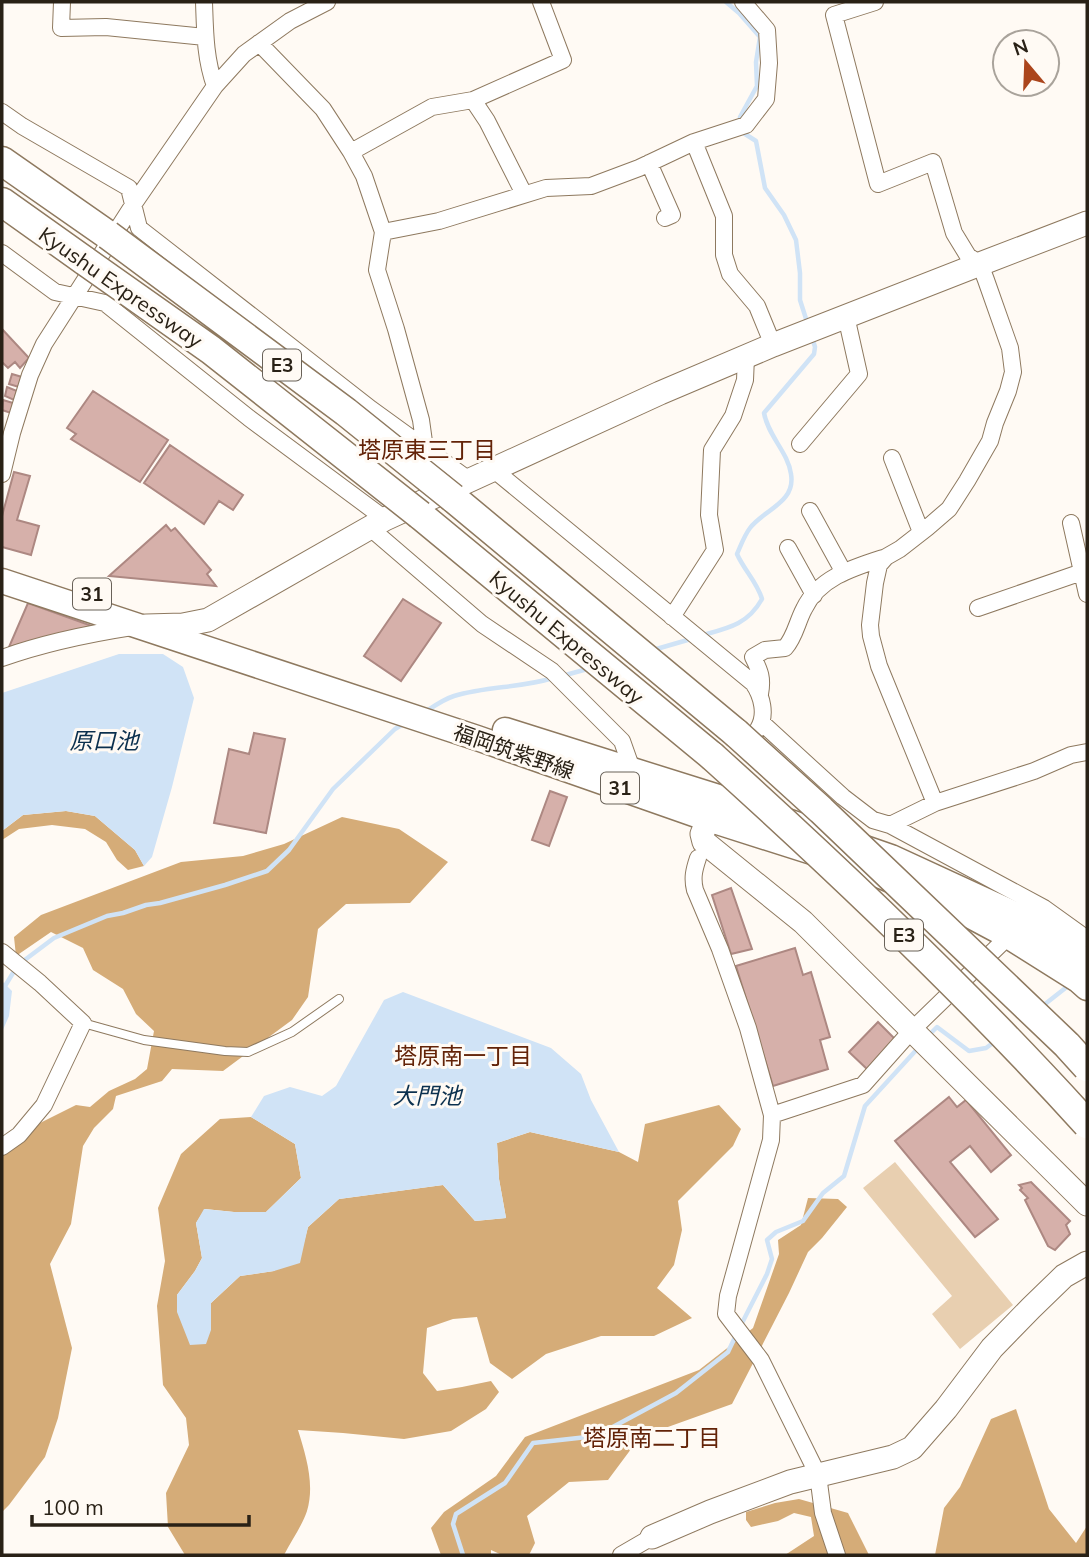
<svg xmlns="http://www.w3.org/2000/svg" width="1089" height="1557" viewBox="0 0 1089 1557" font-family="Mulish,'Noto Sans JP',sans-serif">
  <rect width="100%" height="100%" fill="#fffaf4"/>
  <!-- green -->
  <path fill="#e8cfb0" d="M895,1162l118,143 -53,44 -28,-35 20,-18 -89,-108z"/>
  <!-- forest -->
  <path fill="#d5ac78" d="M66,811l29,5 40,34 9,16 -16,4 -11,-10 -11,-18 -21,-13 -33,-4 -33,4 -17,11v-9l21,-16z
    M342,817l57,12 49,33 -38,41 -64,1 -28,25 -10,68 -16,23 -69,51 -51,-2 -10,12 -46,15 -3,13 -19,19 -11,18 -12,78 -21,40 22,84 -14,70 -13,39 -36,48 -7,7v-370l74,-37 14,2 19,-16 26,-12 12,-10 7,-38 -18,-17 -13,-25 -30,-19 -10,-22 -32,-16 -35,24 -2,-19 27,-22 140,-53 62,-6 41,-12z
    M719,1105l22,24 -8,17 -55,55 4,29 -8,35 -17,23 35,30 -38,18h-53l-55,18 -34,25 -22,-16 -13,-46 -24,2 -26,9 -4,45 14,18 25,-4 29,-6 8,11 -13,17 -35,22 -47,8 -61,-6 -45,-3c8,26 17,54 9,81 -5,15 -16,30 -23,44h-99l-17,-28 -2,-34 23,-48 -3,-27 -23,-33 -6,-79 8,-45 -7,-53 23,-54 39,-35 31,-2 44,27 6,34 -35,34h-32l-29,-3 -9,14 6,35 -7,13 -18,24 34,35v-27l29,-27 34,-5 30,-29 4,-15 31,-28 104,-14 32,36 31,-3 -7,-39 -2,-36 33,-11 89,20 19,10 7,-38z
    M808,1198l30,1 9,8 -25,31 -14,14 -19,41 -57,111 -92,33 -32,43 -39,2 -42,34 8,27 -6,12h-27l-11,-5v5h-50l-10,-27 13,-16 52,-36 29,-39 174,-67 54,-42 26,-74 -1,-14 23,-15z
    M1016,1409l33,100 27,34 11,-17v29h-152l9,-47 16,-21 31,-68z
    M799,1499l49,14 21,42h-84l29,-19 -3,-19 -17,-4 -16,8 -27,6 -5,-7v-8l29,-9z"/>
  <!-- water -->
  <path fill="#d0e3f6" d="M119,654h44l20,13 11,31 -22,89 -20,70 -8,9 -9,-16 -40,-34 -29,-5 -43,4 -21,16v-138z
    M2,981l10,10 -3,25 -7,16z
    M403,992l148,56 30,26 10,26 28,52 -89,-20 -33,11 2,36 7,39 -31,3 -32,-36 -104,14 -31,28 -8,36 -26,8 -34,5 -29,27v27l-5,14 -16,1 -13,-33v-17l18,-24 7,-13 -6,-35 8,-14 30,3h32l35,-34 -6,-34 -44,-27 13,-21 26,-9 32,9 14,-10 48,-86z"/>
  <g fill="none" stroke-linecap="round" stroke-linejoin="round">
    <!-- stream -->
    <path stroke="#d0e3f6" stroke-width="4.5" d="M726,2l13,11 21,24 -4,25 1,24 -17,31 1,5
      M744,130l1,4 11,7 9,47 19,27 12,25 4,33v27l8,25
      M703,635c26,-7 45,-11 59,-36 -5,-17 -18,-29 -25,-45 4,-9 7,-18 13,-26 13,-18 46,-25 41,-54 -3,-22 -23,-38 -27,-61l50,-59 1,-7 -3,-10
      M653,650l38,-11
      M562,676l29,-8
      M425,712c9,-6 19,-13 29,-16 33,-10 67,-8 99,-18
      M22,962l32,-24 53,-22 16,-3 23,-8 14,-2 65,-18 42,-14 22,-21 44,-61 62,-60 10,-6
      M2,991l14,-23
      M1040,1008l28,-22
      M929,1035l8,-8 32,24 17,-3 11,-8
      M741,1325l26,-51 5,-15 -5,-19 9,-8 27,-11 20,-28 21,-17 21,-70 54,-59
      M463,1555l-10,-31 3,-10 49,-31 28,-40 63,-7 80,-43 52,-41 9,-19"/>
  </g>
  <!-- building -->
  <path fill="#d6b0aa" stroke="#ad8882" stroke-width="2" d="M2,329l27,29 -9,10 -5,-6 -7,6 -6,-6z
    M12,374l10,3 -3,10 -10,-3z
    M7,387l10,4 -3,9 -9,-4z
    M93,391l75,49 -28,42 -69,-43 5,-5 -9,-6z
    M3,400l10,3 -2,10 -9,-3z
    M170,445l73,50 -10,15 -14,-9 -15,23 -60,-41z
    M14,472l16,4 -13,44 22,6 -8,29 -29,-8v-31z
    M166,525l5,6 4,-3 36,42 -4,4 9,12 -107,-10z
    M403,599l38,24 -40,58 -37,-25z
    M28,603l64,23 -83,21z
    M254,733l31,6 -19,94 -52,-10 15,-74 20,5z
    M550,791l17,6 -18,49 -17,-6z
    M731,888l21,61 -21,5 -19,-59z
    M795,948l8,27 8,-3 19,65 -10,3 8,29 -55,17 -37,-120z
    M878,1022l18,18 -29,29 -18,-17z
    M949,1097l8,10 9,-7 45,55 -20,17 -21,-26 -20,16 48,57 -23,18 -80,-96z
    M1031,1182l39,39 -4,4 4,9 -15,16 -7,-4 -23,-46 3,-2 -8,-8 2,-2 -3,-3z"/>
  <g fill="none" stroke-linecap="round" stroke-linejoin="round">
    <defs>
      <path id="lane" d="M83,1023l61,17 81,11 23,1 44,-20 47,-33"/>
      <path id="street" d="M62,2l-1,26 45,-1 99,10
        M204,2c1,28 1,57 11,84
        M875,2l-41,13 44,169 55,-22 21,71 14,23 12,8 6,16 24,68 3,24 -5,19 -13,32 -5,18 -23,40 -18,28 -22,19 -27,21 -14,8 -7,8 -4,18 -5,42 1,11 8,30 56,137
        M259,43l64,66 28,43 13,24 19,56 -6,38 19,59 25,91 4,29
        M473,100l14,21 37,73
        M2,112l20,14 107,62 10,40 232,181 98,71
        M694,142l30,74v39l6,19 27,32 16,39
        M351,152l81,-45 41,-7 90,-40 -22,-58
        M649,163l23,52 -7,3
        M383,232l56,-11 107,-33 45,-2 48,-18 55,-26 52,-17 20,-26 3,-36 -2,-33 -24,-28
        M2,253l53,39 50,11 144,115 136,101
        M800,444l59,-70 -13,-58
        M892,458l29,74
        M493,469l260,214c9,13 14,32 5,46
        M2,474l10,-41 18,-58 14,-31 89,-139 82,-119 29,-32 46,-33 37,-19
        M810,511l33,60
        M1071,523l16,71
        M369,527l113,97 70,47 70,70 11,31
        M788,548l26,47
        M978,608l104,-36
        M672,617l43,-67 -6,-35 3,-65 21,-34 12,-36 1,-23
        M2,658c42,-15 85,-24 130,-31
        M760,694c3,-16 0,-23 -7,-37l12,-7 20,-2c10,-11 12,-26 19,-39 15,-32 51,-42 82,-52
        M762,723l81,74 30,23 17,5 154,83 43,31
        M890,825l45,-22 99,-32 37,-16 16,-3
        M698,858c-4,12 -6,20 -3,32l25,59 28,79 24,87 -1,25 -43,156 -2,18 35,46 57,115 5,38 14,42
        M2,952l38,31 43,40 -39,82 -25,30 -17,12
        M772,1115l91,-30 49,-55 102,-99
        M621,1555l31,-18"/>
      <path id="secondary" d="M146,626l37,-1 25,-5 177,-101 275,-126 113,-48 207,-81 107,-41
        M715,803l-13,31 2,8 99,80 284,282
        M652,1537l58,-25 80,-30 103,-25 19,-9 34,-39 46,-61 39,-40 33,-32 23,-13"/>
      <path id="primary" d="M2,581l475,157 231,81 151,48 89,37 60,32 70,44 9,8
        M505,730l213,67 173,60 137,63 59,42"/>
      <path id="highway" d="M2,161l106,74
        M2,202l83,59
        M453,498l283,235
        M420,515l292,241"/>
    </defs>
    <!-- lane casing -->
    <use href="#lane" stroke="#8e795f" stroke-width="10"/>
    <!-- street casing -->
    <use href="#street" stroke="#8e795f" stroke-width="18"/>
    <!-- secondary casing -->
    <use href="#secondary" stroke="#8e795f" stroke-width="25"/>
    <!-- primary casing -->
    <use href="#primary" stroke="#8e795f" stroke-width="27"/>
    <!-- highway casing -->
    <use href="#highway" stroke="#8e795f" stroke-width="31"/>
    <!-- lane -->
    <use href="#lane" stroke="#fff" stroke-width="8"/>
    <!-- street -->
    <use href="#street" stroke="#fff" stroke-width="16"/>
    <!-- secondary -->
    <use href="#secondary" stroke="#fff" stroke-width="23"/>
    <!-- primary -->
    <use href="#primary" stroke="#fff" stroke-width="24"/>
    <!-- highway -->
    <use href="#highway" stroke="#fff" stroke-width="28"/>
    <defs>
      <path id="highway-bridge" d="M108,235l238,177 107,86
        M85,261l126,89 209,165
        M736,733l85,77 246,235 20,22
        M712,756c130,117 257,238 375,368"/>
    </defs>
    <!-- highway-bridge casing -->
    <use href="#highway-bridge" stroke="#8e795f" stroke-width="31" stroke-linecap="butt"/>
    <!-- highway-bridge -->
    <use href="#highway-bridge" stroke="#fff" stroke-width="28"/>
  </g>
  <g text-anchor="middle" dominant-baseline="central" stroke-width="6" stroke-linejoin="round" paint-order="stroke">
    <!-- shield labels -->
    <g fill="#fffaf4" stroke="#696259" stroke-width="2">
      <rect x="263" y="349.5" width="38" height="31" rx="5"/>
      <rect x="73" y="578.5" width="38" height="31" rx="5"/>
      <rect x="601" y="772.5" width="38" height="31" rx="5"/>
      <rect x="885" y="919.5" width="38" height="31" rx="5"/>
    </g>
    <g font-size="19" font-weight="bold" fill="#292116">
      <text x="282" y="365">E3</text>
      <text x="92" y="594">31</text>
      <text x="620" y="788">31</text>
      <text x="904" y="935">E3</text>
    </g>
    <!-- street labels -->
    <g font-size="21" fill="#292116" stroke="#fffaf4">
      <text transform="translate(121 287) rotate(35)">Kyushu Expressway</text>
      <text transform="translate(567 637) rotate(40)">Kyushu Expressway</text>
      <text transform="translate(514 751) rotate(19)">福岡筑紫野線</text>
    </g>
    <!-- neighbourhood labels -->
    <g font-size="23" fill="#632308" stroke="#fffaf4">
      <text x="427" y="449">塔原東三丁目</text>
      <text x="463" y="1055">塔原南一丁目</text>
      <text x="652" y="1437">塔原南二丁目</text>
    </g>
    <!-- water labels -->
    <g font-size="23" font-style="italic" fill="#0b304e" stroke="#fffaf4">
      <text x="104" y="740">原口池</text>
      <text x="427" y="1095">大門池</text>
    </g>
  </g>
  <!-- border -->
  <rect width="1089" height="1557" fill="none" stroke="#292116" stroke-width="7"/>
  <!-- north arrow -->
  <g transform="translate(1026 63) rotate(341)"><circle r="33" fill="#fffaf4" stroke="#a9a39b" stroke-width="2"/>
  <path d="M0-5L12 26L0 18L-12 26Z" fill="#ab451c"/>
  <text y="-10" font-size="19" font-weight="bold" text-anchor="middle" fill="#292116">N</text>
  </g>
  <!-- scale -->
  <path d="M32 1515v10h217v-10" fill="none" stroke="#292116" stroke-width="3.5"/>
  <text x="42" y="1515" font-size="21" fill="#292116" stroke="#fffaf4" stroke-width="5" paint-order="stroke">100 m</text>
</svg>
